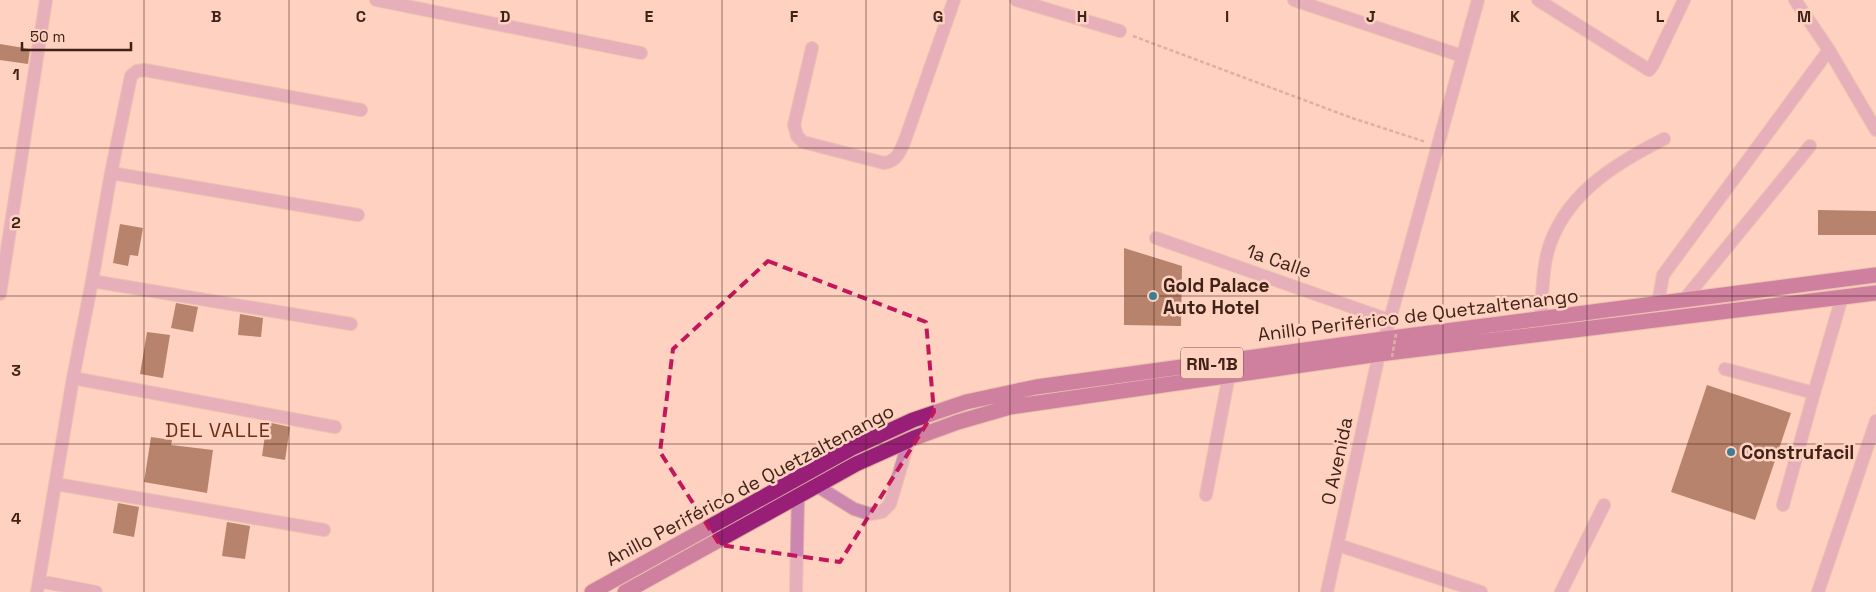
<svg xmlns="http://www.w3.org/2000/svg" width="1876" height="592" viewBox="0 0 1876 592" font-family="'Space Grotesk',sans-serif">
  <rect width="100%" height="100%" fill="#fed1c0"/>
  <!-- building -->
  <path fill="#642508" d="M0,44l30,5 -2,15 -28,-4z
    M1818,210l58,1v24h-58z
    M120,224l23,4 -5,28 -8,-1 -2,11 -15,-3z
    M1124,248l58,18 -1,60 -57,-1z
    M176,303l22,4 -5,25 -22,-4z
    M240,314l23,4 -2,19 -23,-2z
    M147,332l23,3 -7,43 -23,-4z
    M1707,385l84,28 -36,107 -84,-28z
    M267,422l23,5 -5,33 -23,-4z
    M151,437l21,3 -1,5 42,5 -6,43 -63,-11z
    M118,503l21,4 -5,30 -21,-4z
    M227,522l23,4 -5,33 -23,-3z"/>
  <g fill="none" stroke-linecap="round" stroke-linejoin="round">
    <defs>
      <path id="minor" d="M376,0l265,53
        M1016,0l104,31
        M1294,0l168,56
        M1538,0l111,70 4,-5 31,-65
        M1795,0l34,50 47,80
        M812,48l-18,77 3,11 6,6 81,21c13,-2 16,-11 21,-23l49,-140
        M111,173l247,42
        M1156,238l233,82
        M92,281l259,43
        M0,294l46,-294
        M1683,301l127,-155
        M1658,304l5,-29 166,-225
        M1541,319c1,-21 1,-44 6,-65 15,-58 67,-90 117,-115
        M1725,369l89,24 28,-96
        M73,378l262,49
        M56,484l268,46
        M817,486l37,23 16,5 12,-2 8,-8 19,-64
        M1206,495l23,-120
        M1783,505l31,-112
        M1338,545l143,47
        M39,581l57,11
        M37,592l36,-214 19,-97 19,-108 20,-97 6,-5 8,-1 216,40
        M796,592l2,-96
        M1327,592l52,-238 8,-24 91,-330
        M1561,592l43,-87
        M1818,592l58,-171"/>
      <path id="highway" d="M592,592l260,-144 61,-28 53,-18 70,-15 348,-48 492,-64
        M625,592l231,-128 58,-26 44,-16 52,-15 369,-53 497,-61"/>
    </defs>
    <!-- minor casing -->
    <use href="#minor" stroke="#d8ae9e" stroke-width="14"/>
    <!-- highway casing -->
    <use href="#highway" stroke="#d8ae9e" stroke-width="17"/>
    <!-- path -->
    <path stroke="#b28c7d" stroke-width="2.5" stroke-dasharray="4 2.5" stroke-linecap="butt" d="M1133,36l219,82 74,24"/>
    <!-- minor -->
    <use href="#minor" stroke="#cb86b2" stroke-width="12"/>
    <!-- highway -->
    <use href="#highway" stroke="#981e78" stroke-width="15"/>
    <!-- path-bridge -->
    <path stroke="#b28c7d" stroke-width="2.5" stroke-dasharray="4 2.5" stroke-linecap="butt" d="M1392,357l4,-23"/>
  </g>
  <!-- marked area -->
  <path d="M0 0H1876V592H0ZM768,261l158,61 8,90 -94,150 -120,-17 -60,-93 13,-103z" fill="#fed1c0" fill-opacity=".55" fill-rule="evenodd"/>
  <path fill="none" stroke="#c2185b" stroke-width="4" stroke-dasharray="10 6" stroke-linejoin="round" d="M768,261l158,61 8,90 -94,150 -120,-17 -60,-93 13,-103z"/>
  <!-- grid -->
  <path fill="none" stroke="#3f2318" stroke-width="1" stroke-opacity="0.55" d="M144,0v592M289,0v592M433,0v592M577,0v592M722,0v592M866,0v592M1010,0v592M1154,0v592M1299,0v592M1443,0v592M1587,0v592M1732,0v592M0,148h1876M0,296h1876M0,444h1876"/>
  <!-- markers -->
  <g fill="#3e7d91" stroke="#fed1c0" stroke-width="2">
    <circle cx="1153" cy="296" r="5"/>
    <circle cx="1731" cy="452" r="5"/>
  </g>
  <g text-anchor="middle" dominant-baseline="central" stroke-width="5" stroke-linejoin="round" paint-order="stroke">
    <!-- shield labels -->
    <rect fill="#fed1c0" stroke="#78574a" stroke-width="1" x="1181" y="347.5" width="62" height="31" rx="4"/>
    <g font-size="18" font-weight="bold" fill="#3f2318">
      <text x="1212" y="363">RN-1B</text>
    </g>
    <!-- street labels -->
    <g font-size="19" fill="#3f2318" stroke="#fed1c0">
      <text transform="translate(1279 261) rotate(19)">1a Calle</text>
      <text transform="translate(1418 315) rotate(-7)">Anillo Periférico de Quetzaltenango</text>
      <text transform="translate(1337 461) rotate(-78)">0 Avenida</text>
      <text transform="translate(750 485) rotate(-28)">Anillo Periférico de Quetzaltenango</text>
    </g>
    <!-- poi labels -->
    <g font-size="19" font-weight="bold" fill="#3f2318" stroke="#fed1c0" text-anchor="start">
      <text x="1163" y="285">Gold Palace<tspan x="1163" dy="22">Auto Hotel</tspan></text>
      <text x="1741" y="452">Construfacil</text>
    </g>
    <!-- neighbourhood labels -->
    <g font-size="20" letter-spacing="1" fill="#6c2f16" stroke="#fed1c0">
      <text x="218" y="430">DEL VALLE</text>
    </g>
  </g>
  <g font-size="16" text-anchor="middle" font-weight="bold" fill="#3f2318" stroke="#fed1c0" stroke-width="5" stroke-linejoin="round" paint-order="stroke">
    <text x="216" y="22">B</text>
    <text x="361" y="22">C</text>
    <text x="505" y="22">D</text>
    <text x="649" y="22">E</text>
    <text x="794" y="22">F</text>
    <text x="938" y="22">G</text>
    <text x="1082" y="22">H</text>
    <text x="1227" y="22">I</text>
    <text x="1371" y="22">J</text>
    <text x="1515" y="22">K</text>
    <text x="1660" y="22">L</text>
    <text x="1804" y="22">M</text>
    <text x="16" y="80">1</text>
    <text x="16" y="228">2</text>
    <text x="16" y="376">3</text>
    <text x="16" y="524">4</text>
  </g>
  <!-- scale -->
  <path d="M22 42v8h109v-8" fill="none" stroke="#3f2318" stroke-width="2.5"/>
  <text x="30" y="42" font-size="15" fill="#3f2318" stroke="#fed1c0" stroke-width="4" paint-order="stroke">50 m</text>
</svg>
